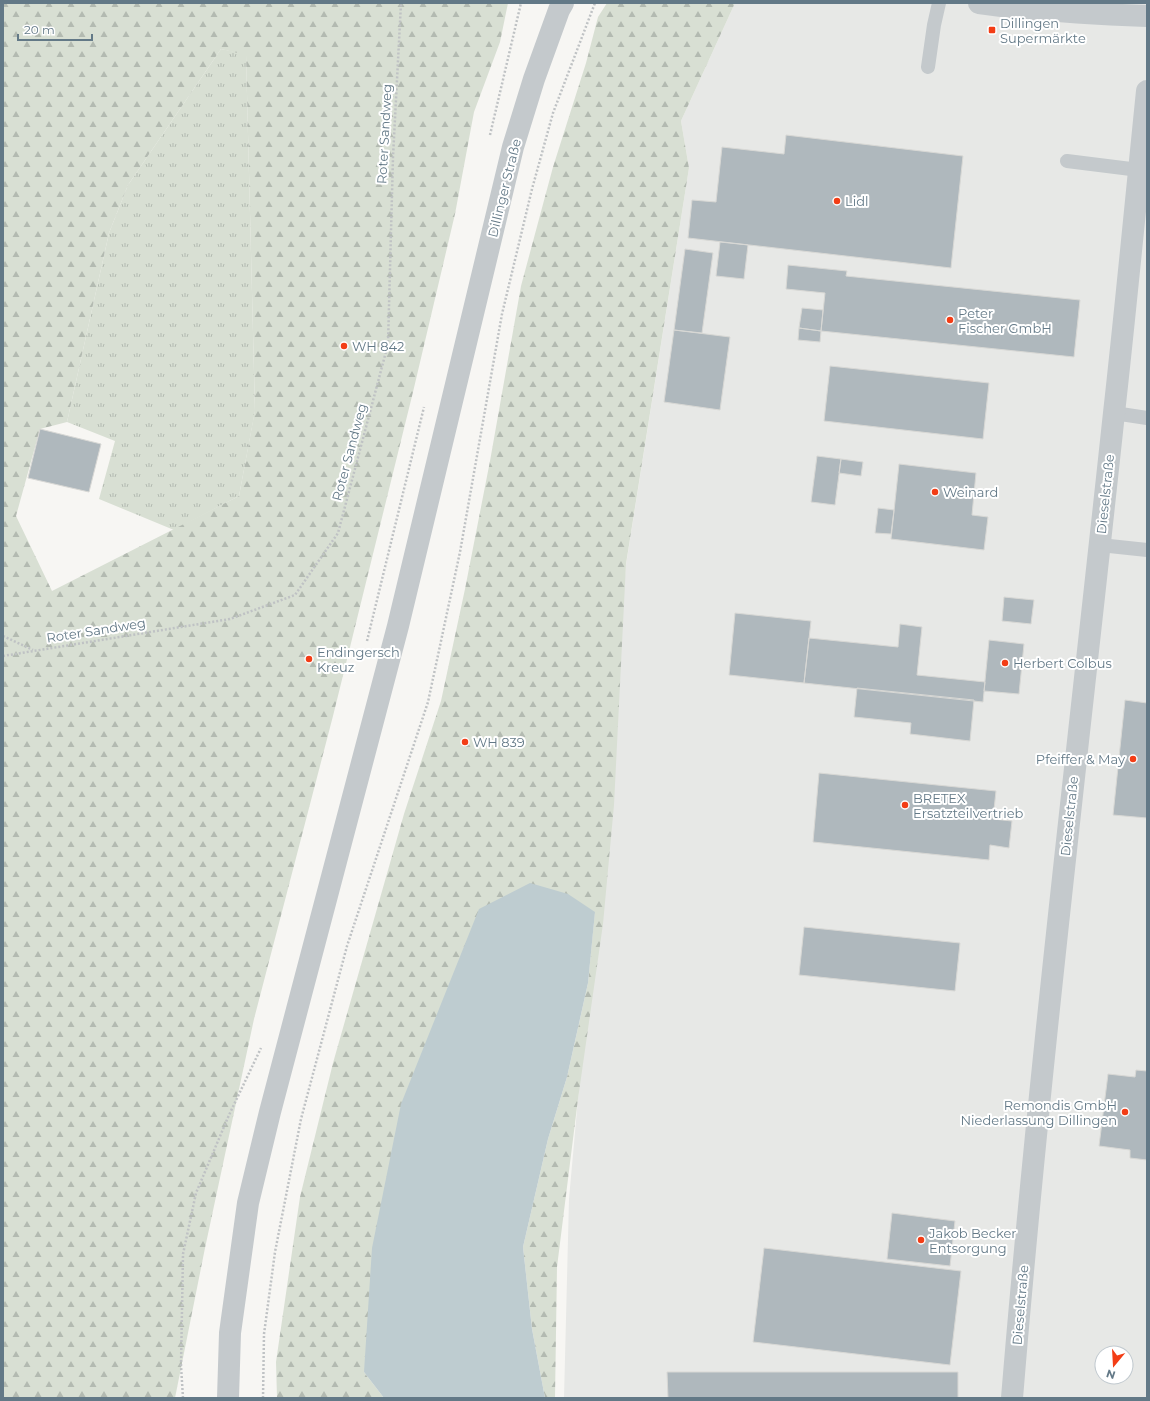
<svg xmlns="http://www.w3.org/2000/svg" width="1150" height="1401" viewBox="0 0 1150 1401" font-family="Montserrat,sans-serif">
  <defs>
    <pattern id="grass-tufts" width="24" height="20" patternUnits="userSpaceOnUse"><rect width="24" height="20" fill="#d8dfd3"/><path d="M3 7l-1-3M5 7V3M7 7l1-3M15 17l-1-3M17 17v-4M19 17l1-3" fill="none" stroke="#b3bab1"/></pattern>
    <pattern id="forest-firs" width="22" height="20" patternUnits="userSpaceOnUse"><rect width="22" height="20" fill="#d8dfd3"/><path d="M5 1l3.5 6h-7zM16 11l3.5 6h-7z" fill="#b3bab1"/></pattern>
  </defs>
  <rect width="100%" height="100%" fill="#f7f6f3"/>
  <!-- built -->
  <path fill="#e7e8e6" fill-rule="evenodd" d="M735,3h412v1395h-583l5,-199 57,-634 63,-397 -8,-47zM1102,1353h24v24h-24z"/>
  <!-- grass -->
  <path fill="url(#grass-tufts)" d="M221,49l25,5 9,357 -16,85 -65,34 -75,-31 16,-58 -48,-19 42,-189 19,-48z"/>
  <!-- forest -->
  <path fill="url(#forest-firs)" fill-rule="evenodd" d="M3,3h505l-8,39 -26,70 -19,102 -42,178 -80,324 -79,303 -49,229 -30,150h-172zM221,49l25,6 9,355 -16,86 -187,95 -36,-75 24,-87 27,-7 42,-189 19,-48z
    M607,3h128l-54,118 8,47 -63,396 -12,241 -11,119 -25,175 -21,168 -2,131h-10l-13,-69 -9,-82 25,-108 19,-62 21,-94 7,-71 -231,460 20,26h-107l-1,-36 24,-165 33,-134 71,-249 37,-113 24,-112 25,-128 31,-175 32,-119 33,-104 12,-46z"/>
  <!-- water -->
  <path fill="#beccd0" d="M530,883l38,11 27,18 -7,71 -21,94 -19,62 -25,108 9,82 13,69h-161l-20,-26 8,-124 29,-144 78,-195z"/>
  <!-- building -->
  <path fill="#afb8bd" stroke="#d8d8d5" d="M786,135l177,21 -12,112 -263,-30 4,-38 24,2 6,-55 62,7z
    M720,242l28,3 -4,34 -28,-3z
    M685,249l28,4 -11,80 -28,-3z
    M788,265l59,6 -1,5 234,24 -6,57 -253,-26 4,-38 -39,-4z
    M802,308l21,2 -2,21 -22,-3z
    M799,328l22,3 -1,11 -22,-2z
    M674,330l56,7 -10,73 -56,-8z
    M830,366l159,17 -6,56 -159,-18z
    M40,429l61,15 -12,48 -61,-14z
    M817,456l24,3 -6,46 -24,-3z
    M841,459l22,3 -2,14 -22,-3z
    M899,464l77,9 -4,42 16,2 -4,33 -93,-11z
    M878,508l16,2 -3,24 -16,-1z
    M1004,597l30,3 -3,24 -29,-3z
    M735,613l76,8 -7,62 -75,-8z
    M900,624l22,3 -5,48 68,7 -2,20 -179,-19 5,-45 89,9z
    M989,640l35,4 -5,50 -35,-3z
    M857,688l117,12 -4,41 -60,-7 1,-11 -57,-6z
    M1125,700l22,3v115l-34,-3z
    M819,773l177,18 -3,28 19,2 -3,27 -19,-3 -1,15 -176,-18z
    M804,927l156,16 -5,48 -156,-16z
    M1136,1070l11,1v89l-17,-2v-8l-31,-4 9,-72 27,3z
    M892,1213l63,8 -5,45 -63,-7z
    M764,1248l197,23 -11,94 -197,-23z
    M667,1372h291v26h-290z"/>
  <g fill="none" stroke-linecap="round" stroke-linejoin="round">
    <!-- path -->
    <path stroke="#bfc2c4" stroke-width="2.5" stroke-dasharray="2 2" stroke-linecap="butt" d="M490,135l31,-132
      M3,636l30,14
      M367,641l57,-234
      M3,656l227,-37 65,-24 43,-62 50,-189 5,-187 8,-154
      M183,1398l-2,-32 2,-112 13,-61 33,-78 32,-67
      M263,1398l1,-64 11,-82 26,-133 46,-173 81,-244 32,-150 42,-238 30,-125 21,-76 42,-110"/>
    <!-- service -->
    <path stroke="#c4c9cc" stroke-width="14" d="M928,67l6,-42 5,-22
      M1067,161l72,9
      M1114,413l33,5
      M1100,545l47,5"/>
    <!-- minor -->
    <path stroke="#c4c9cc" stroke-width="22" d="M979,3c56,8 112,11 168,13
      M1012,1398c27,-329 67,-657 102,-985 12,-107 22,-214 33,-322"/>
    <!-- tertiary -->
    <path stroke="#c4c9cc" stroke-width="22" d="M228,1398l2,-65 18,-130 22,-91 128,-486 115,-479 21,-68 25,-69 4,-7"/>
  </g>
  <!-- markers -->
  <g fill="#f33d16" stroke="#fff" stroke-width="1.5">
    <rect x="988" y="26" width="8" height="8" rx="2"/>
    <circle cx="837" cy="201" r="4"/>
    <circle cx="950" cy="320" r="4"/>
    <circle cx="344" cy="346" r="4"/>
    <circle cx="935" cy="492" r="4"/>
    <circle cx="309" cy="659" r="4"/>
    <circle cx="1005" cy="663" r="4"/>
    <circle cx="465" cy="742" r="4"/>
    <circle cx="1133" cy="759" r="4"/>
    <circle cx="905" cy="805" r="4"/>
    <circle cx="1125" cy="1112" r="4"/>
    <circle cx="921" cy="1240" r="4"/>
  </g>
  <g text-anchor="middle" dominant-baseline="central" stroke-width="4" stroke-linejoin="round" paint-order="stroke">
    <!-- poi labels -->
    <g font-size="13" fill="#637987" stroke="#fff" text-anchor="start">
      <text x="1000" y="23">Dillingen<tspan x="1000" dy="15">Supermärkte</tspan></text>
      <text x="845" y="201">Lidl</text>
      <text x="958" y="313">Peter<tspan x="958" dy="15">Fischer GmbH</tspan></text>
      <text x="352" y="346">WH 842</text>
      <text x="943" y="492">Weinard</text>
      <text x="317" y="652">Endingersch<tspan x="317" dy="15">Kreuz</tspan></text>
      <text x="1013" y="663">Herbert Colbus</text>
      <text x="473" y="742">WH 839</text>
      <text x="1125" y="759" text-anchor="end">Pfeiffer &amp; May</text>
      <text x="913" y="798">BRETEX<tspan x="913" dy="15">Ersatzteilvertrieb</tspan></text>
      <text x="1117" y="1105" text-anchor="end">Remondis GmbH<tspan x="1117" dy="15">Niederlassung Dillingen</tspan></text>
      <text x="929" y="1233">Jakob Becker<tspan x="929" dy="15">Entsorgung</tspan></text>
    </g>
    <!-- street labels -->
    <g font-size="13" fill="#637987" stroke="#fff">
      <text transform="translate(384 134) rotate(-87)">Roter Sandweg</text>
      <text transform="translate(504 188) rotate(-76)">Dillinger Straße</text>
      <text transform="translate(349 452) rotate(-75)">Roter Sandweg</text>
      <text transform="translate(1105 494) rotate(-84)">Dieselstraße</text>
      <text transform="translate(96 630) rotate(-9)">Roter Sandweg</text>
      <text transform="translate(1069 816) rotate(-84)">Dieselstraße</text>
      <text transform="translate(1020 1305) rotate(-85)">Dieselstraße</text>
    </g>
  </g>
  <!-- border -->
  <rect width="1150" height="1401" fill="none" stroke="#637987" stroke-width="8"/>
  <!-- north arrow -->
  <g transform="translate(1114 1365) rotate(198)"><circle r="19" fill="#ffffff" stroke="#c1c9cf"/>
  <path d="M0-3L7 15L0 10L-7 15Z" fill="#f33d16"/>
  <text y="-6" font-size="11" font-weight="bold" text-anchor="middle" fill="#637987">N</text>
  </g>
  <!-- scale -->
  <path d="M18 34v6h74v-6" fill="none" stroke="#637987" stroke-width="2"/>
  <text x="24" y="34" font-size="12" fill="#637987" stroke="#ffffff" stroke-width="3" paint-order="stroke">20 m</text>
</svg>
